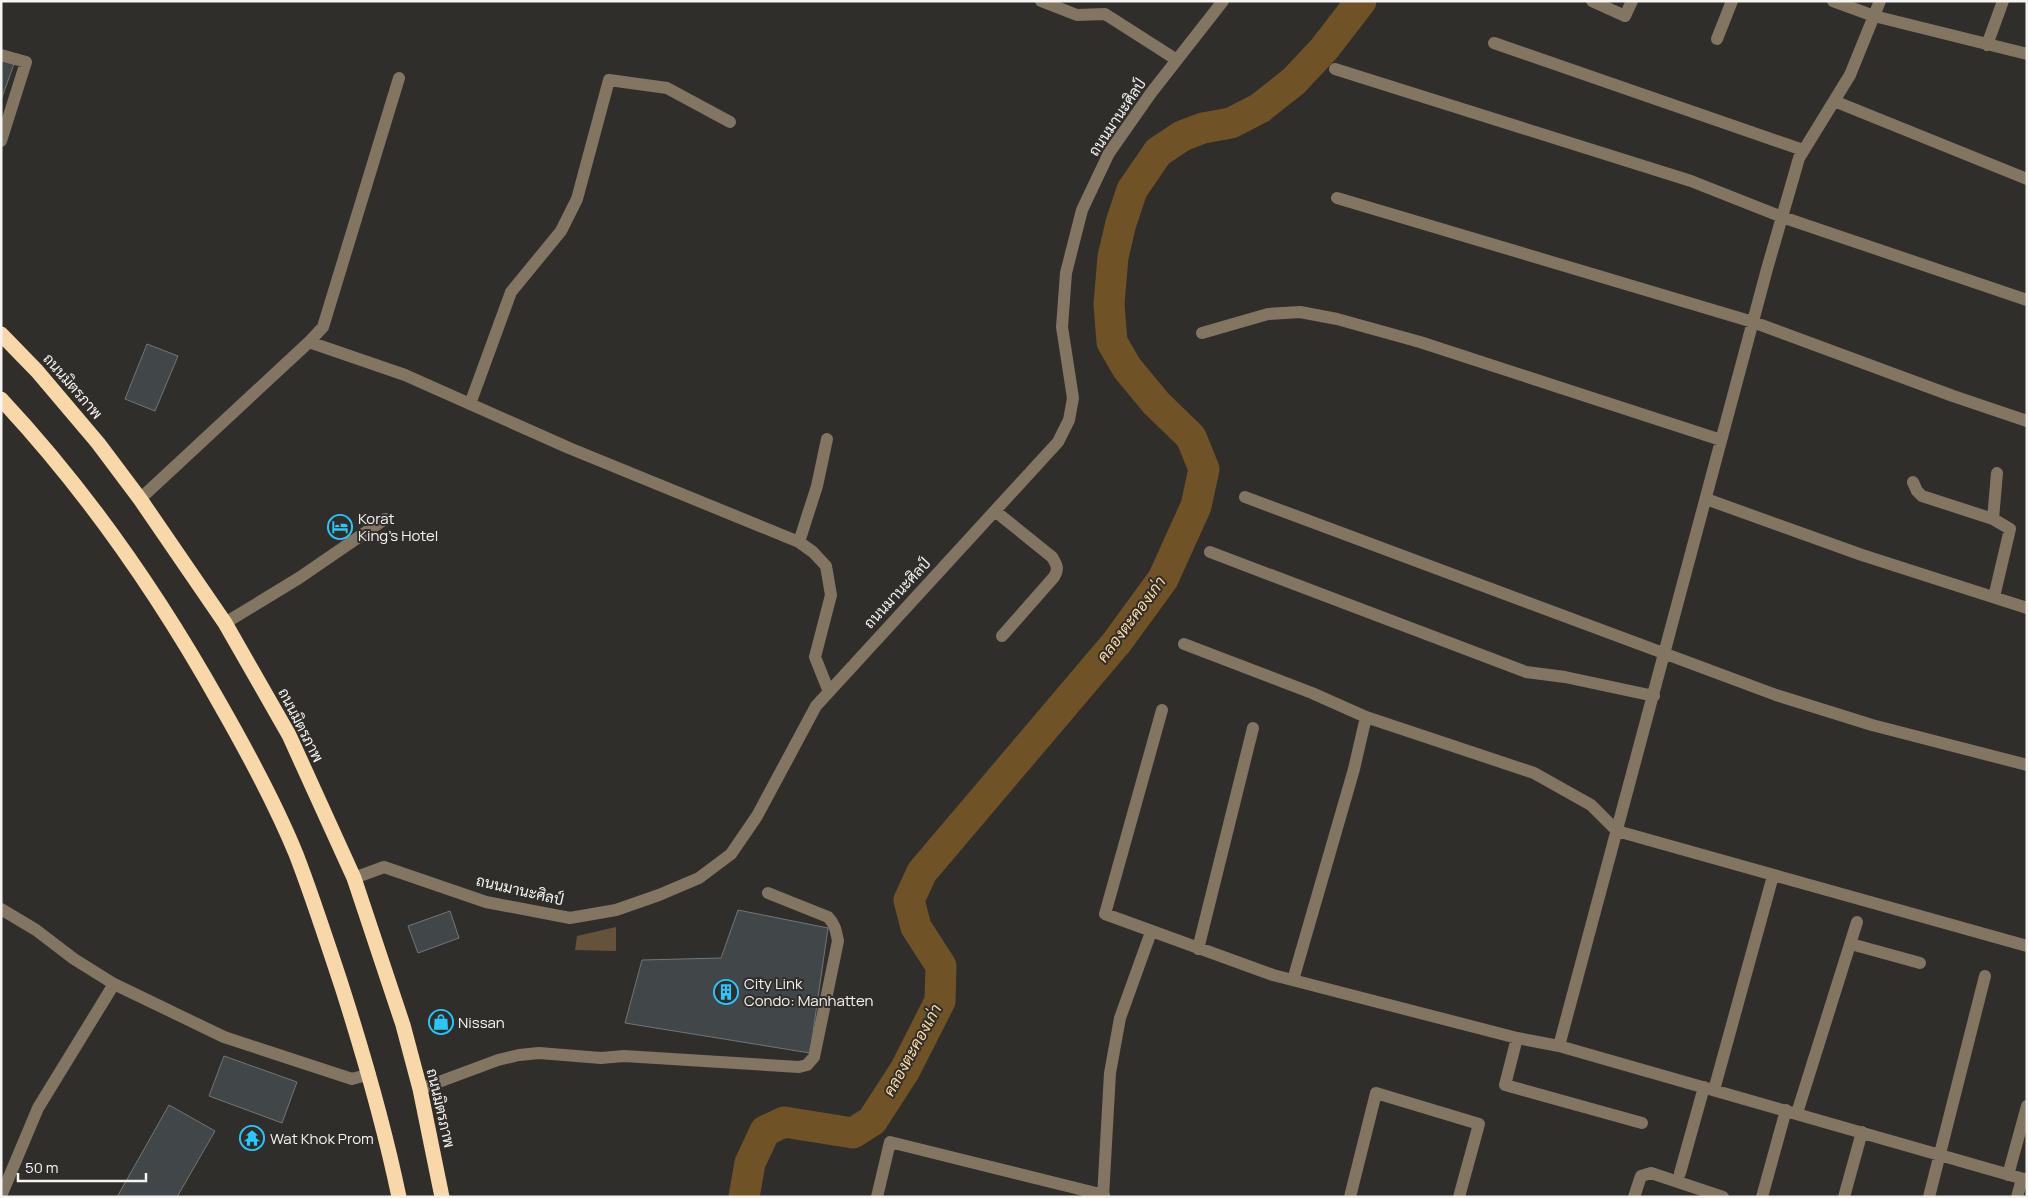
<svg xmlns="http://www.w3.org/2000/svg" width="2028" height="1198" viewBox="0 0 2028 1198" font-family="Manrope,Sarabun,sans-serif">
  <rect width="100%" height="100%" fill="#302e2a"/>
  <!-- green -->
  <path fill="#64533a" d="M616,927v24l-41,-1 2,-14z"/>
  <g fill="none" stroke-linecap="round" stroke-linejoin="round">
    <!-- river -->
    <path stroke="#6f5327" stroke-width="31" d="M744,1197l6,-34 15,-32 19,-9 69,11 19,-12 33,-51 35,-69 1,-35 -25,-39 -7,-27 13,-28 195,-230 46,-63 33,-73 8,-37 -13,-32 -35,-34 -29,-35 -15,-26 -3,-38 4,-47 8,-34 11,-33 26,-38 24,-16 21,-8 28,-5 29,-15 34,-27 30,-32 37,-48"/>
  </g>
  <!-- building -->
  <path fill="#414648" stroke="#717679" d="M1,60l13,4 -13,36z
    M147,344l31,12 -23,55 -30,-12z
    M738,910l90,18 -18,125 -185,-30 17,-63 79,-2z
    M450,911l9,27 -41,15 -10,-27z
    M224,1056l73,26 -15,41 -73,-27z
    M169,1105l46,26 -38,66h-60z"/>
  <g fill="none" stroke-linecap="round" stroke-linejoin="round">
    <!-- minor -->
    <path stroke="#827562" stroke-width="12" d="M1041,1l36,14 28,-1 72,46
      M1592,1l33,15 7,-15
      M1833,1l41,15 153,38
      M1717,39l15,-38
      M1494,43l309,107
      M1987,45l16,-44
      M1,55l25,7 -25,79
      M1335,69l356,112 91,36 245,83
      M1834,101l193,78
      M1337,198l416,124 200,74 74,25
      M1202,333l66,-19 32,-2 37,7 83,23 301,98
      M309,342l14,-15 76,-249
      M470,404l41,-112 50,-61 16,-32 32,-119 58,8 63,34
      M1913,482l4,9 5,5 71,23
      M1245,497l531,198 96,30 155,40
      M140,499l169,-157 96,33 164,73 230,94 14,10 13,14 5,29 -16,62 14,35
      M1706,499l156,56 165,53
      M995,511l57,46c5,8 7,12 2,20l-52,59
      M799,542l18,-56 10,-47
      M1210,552l316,120 39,5 89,19
      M1994,597l16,-68 -17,-10 4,-46
      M225,623l74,-45 86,-59
      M1184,644l128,49 54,24 168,56 57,32 26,26 410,115
      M1162,710l-57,204 168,61 244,63 42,8 468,134
      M354,878l30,-11 102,35 84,16 46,-8 43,-15 40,-17 32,-24 26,-38 59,-110 242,-264 11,-22 4,-22 -11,-71 4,-54 16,-63 27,-57 42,-60 72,-92
      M1,909l35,21 38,29 40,25 110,53 128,42 18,-5
      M1851,944l69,19
      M1198,949l55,-221
      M1293,980l61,-211 12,-52
      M1517,1038l-12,47 137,38
      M1559,1046l208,-777 32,-111 51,-83 30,-74
      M420,1089l78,-29 21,-5 20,-2 62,5 23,-2 175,11 8,-2 7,-8 24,-116c-2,-10 -3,-17 -10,-24l-60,-24
      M1714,1090l57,-207
      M1797,1113l60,-191
      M1680,1173l24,-86
      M2008,1175l19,-69
      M1,1196l37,-88 76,-124
      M877,1197l13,-55 214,53
      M1103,1197l7,-124 10,-55 31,-86
      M1350,1197l26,-104 103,31 -20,73
      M1634,1197l7,-21 10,-3 72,24
      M1762,1197l24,-87
      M1844,1197l18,-65
      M1929,1197l56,-221
      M2017,1197l5,-18"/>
    <!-- highway -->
    <path stroke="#f8d8a8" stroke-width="15" d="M1,334l36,37 61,72 42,56 85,124 64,112 65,143 49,147 17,64 22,108
      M1,399c86,92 158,196 219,305 28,49 55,99 76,150 17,44 31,88 46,133 22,69 42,138 57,210"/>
  </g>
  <!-- icons -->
  <defs>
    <symbol id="hotel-ring" viewBox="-11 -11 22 22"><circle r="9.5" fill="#302e2a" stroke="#28c8ff" stroke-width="1.5"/><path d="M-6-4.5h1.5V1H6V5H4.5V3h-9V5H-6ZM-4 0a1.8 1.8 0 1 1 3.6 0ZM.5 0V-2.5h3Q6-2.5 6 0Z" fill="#28c8ff"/></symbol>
    <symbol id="building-ring" viewBox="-11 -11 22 22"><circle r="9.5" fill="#302e2a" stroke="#28c8ff" stroke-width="1.5"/><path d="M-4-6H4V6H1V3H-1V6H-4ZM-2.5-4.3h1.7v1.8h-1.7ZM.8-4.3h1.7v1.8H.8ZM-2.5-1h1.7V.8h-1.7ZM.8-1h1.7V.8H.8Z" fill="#28c8ff"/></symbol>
    <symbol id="shop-ring" viewBox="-11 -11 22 22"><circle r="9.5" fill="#302e2a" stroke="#28c8ff" stroke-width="1.5"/><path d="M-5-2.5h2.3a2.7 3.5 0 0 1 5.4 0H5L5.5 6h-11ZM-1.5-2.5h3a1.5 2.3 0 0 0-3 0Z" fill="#28c8ff"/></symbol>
    <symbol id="temple-ring" viewBox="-11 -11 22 22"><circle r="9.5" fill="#302e2a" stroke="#28c8ff" stroke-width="1.5"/><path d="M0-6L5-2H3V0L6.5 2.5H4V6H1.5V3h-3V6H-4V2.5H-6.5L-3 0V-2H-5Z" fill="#28c8ff"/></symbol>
  </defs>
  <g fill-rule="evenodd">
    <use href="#hotel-ring" x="326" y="513" width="28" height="28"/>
    <use href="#building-ring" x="712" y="978" width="28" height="28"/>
    <use href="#shop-ring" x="427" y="1008" width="28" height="28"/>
    <use href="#temple-ring" x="238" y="1124" width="28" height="28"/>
  </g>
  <g text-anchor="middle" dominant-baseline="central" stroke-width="4" stroke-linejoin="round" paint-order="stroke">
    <!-- street labels -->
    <g font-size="15" fill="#f6f5f2" stroke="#302e2a">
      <text transform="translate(1117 117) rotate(-56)">ถนนมานะศิลป์</text>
      <text transform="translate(73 386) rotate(49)">ถนนมิตรภาพ</text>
      <text transform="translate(897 593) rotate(-47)">ถนนมานะศิลป์</text>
      <text transform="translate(301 725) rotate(63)">ถนนมิตรภาพ</text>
      <text transform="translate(520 890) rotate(13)">ถนนมานะศิลป์</text>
      <text transform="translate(441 1108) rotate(77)">ถนนมิตรภาพ</text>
    </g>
    <!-- poi labels -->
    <g font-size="15" fill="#f6f5f2" stroke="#302e2a" text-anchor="start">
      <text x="358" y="518">Korat<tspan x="358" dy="17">King's Hotel</tspan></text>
      <text x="744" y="983">City Link<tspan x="744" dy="17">Condo: Manhatten</tspan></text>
      <text x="458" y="1022">Nissan</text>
      <text x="270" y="1138">Wat Khok Prom</text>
    </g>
    <!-- water labels -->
    <g font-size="16" font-style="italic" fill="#ffdaa3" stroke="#302e2a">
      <text transform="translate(1131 619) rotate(-53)">คลองตะคองเก่า</text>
      <text transform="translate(912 1050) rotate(-61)">คลองตะคองเก่า</text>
    </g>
  </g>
  <!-- border -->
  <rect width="2028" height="1198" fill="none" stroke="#f6f5f2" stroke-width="5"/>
  <!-- scale -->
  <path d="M18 1173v8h128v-8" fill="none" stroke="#f6f5f2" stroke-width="2.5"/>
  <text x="25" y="1173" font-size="15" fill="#f6f5f2" stroke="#302e2a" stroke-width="4" paint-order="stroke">50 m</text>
</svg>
